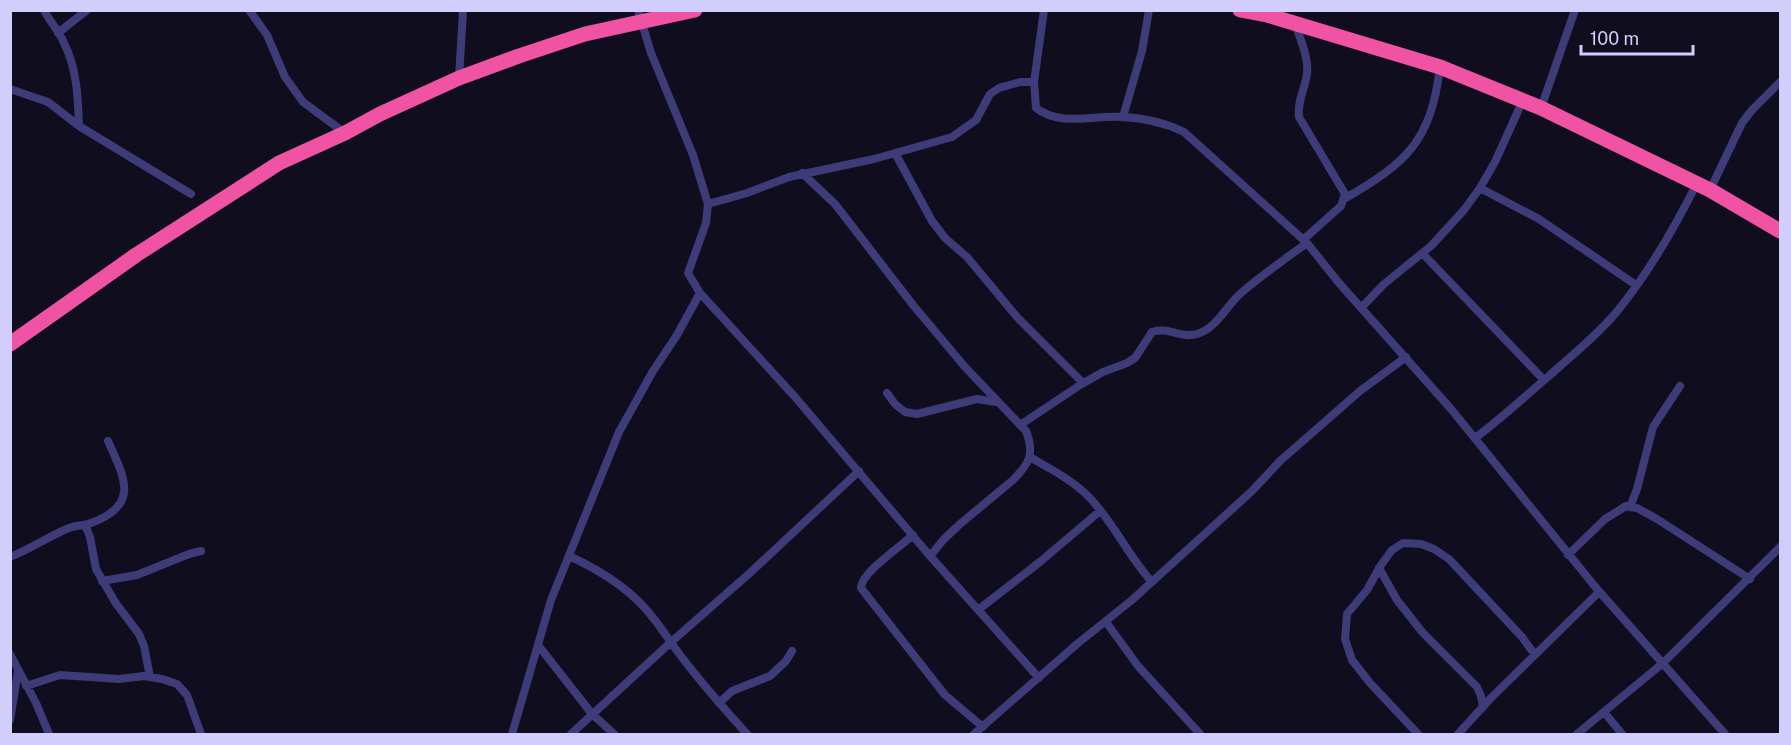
<svg xmlns="http://www.w3.org/2000/svg" width="1791" height="745" viewBox="0 0 1791 745" font-family="'Public Sans',sans-serif">
  <rect width="100%" height="100%" fill="#100e1e"/>
  <g fill="none" stroke-linecap="round" stroke-linejoin="round">
    <!-- street -->
    <path stroke="#3d3c79" stroke-width="8" d="M44,10c6,12 15,21 20,33 13,26 14,54 15,83l112,68
      M249,10l18,25 18,42 18,25 42,31
      M638,10l13,43 42,102 15,49 -2,19 -18,50 12,20 95,104 135,159 109,122
      M1044,10l-10,72 2,26c25,19 57,7 86,9 21,1 44,6 62,15l123,111 32,40 112,126 146,180 128,145
      M1295,23c5,16 14,34 12,51 -2,15 -10,27 -8,43l46,77 -4,12 -37,33
      M58,33l29,-23
      M459,78l4,-68
      M10,89l38,13 31,24
      M1541,108l34,-98
      M1123,117l19,-66 7,-41
      M895,153l37,68 13,17 22,19 50,60 66,66
      M802,173l33,31 78,101 52,62 61,64c9,23 3,33 -13,49l-53,44 -16,15 -14,17
      M1480,188l59,31 97,66
      M1710,190l32,-67 10,-13 28,-28
      M1344,199c63,-36 87,-58 96,-132
      M708,204l39,-11 42,-16 85,-18 78,-22 24,-17 14,-26 9,-6 21,-6h14
      M1423,254l121,126
      M1361,308l23,-24 47,-38 33,-36 16,-22 15,-26 28,-62
      M887,393l8,11 10,8 12,2 60,-15 19,3
      M1020,425l60,-40 23,-13 24,-9 8,-5 17,-26c15,-6 30,7 45,2 20,-6 29,-28 44,-41 21,-18 44,-34 66,-50
      M1475,438c26,-19 49,-41 74,-62 24,-22 50,-42 70,-67 29,-36 57,-84 78,-126
      M1030,457c20,12 41,22 58,39 25,25 40,60 64,86
      M1630,507l7,-18 16,-62 27,-41
      M85,525l5,12 6,32 19,33 24,32 5,12 6,31
      M913,535c-12,11 -52,38 -52,53l84,107 38,32
      M1568,555l37,-36 21,-13 11,2 20,11 93,60
      M569,556c31,14 64,35 85,63 11,14 21,30 33,45 19,24 39,47 60,70
      M10,557c21,-8 39,-21 59,-29 7,-3 15,-2 22,-5 50,-18 33,-46 17,-82
      M1379,568l18,32 26,33 54,54 4,9 2,11
      M102,581l35,-6 52,-21 12,-3
      M978,610l63,-49 59,-50
      M1106,622l32,44 62,68
      M538,645l54,69 22,20
      M10,654l26,49 13,31
      M26,686l34,-11 59,4 25,-3 18,3 15,5 10,11 14,39
      M719,703l13,-12 38,-15 16,-15 6,-10
      M1604,712l18,22
      M10,720l8,-49
      M512,734l39,-134 68,-168 34,-61 24,-36 23,-42
      M571,734l99,-91 81,-71 108,-101
      M974,734l103,-90 55,-44 120,-109 28,-30 80,-70 46,-34
      M1418,734l-48,-51 -18,-23 -7,-21 2,-25 20,-24 14,-25 11,-15 11,-7 18,1 13,5 15,10 73,78 13,18
      M1458,734l33,-36 108,-106
      M1577,734l86,-71 117,-116"/>
    <!-- highway -->
    <path stroke="#f153a4" stroke-width="15" d="M1240,10l27,5 173,52 101,41 169,82 70,41
      M10,344l126,-89 143,-92 66,-30 35,-19 79,-36 60,-22 66,-22 110,-24"/>
  </g>
  <!-- border -->
  <rect width="1791" height="745" fill="none" stroke="#d2cefb" stroke-width="24"/>
  <!-- scale -->
  <path d="M1581 45v9h112v-9" fill="none" stroke="#d2cefb" stroke-width="3"/>
  <text x="1590" y="45" font-size="18" fill="#d2cefb" stroke="#100e1e" stroke-width="4.5" paint-order="stroke">100 m</text>
</svg>
